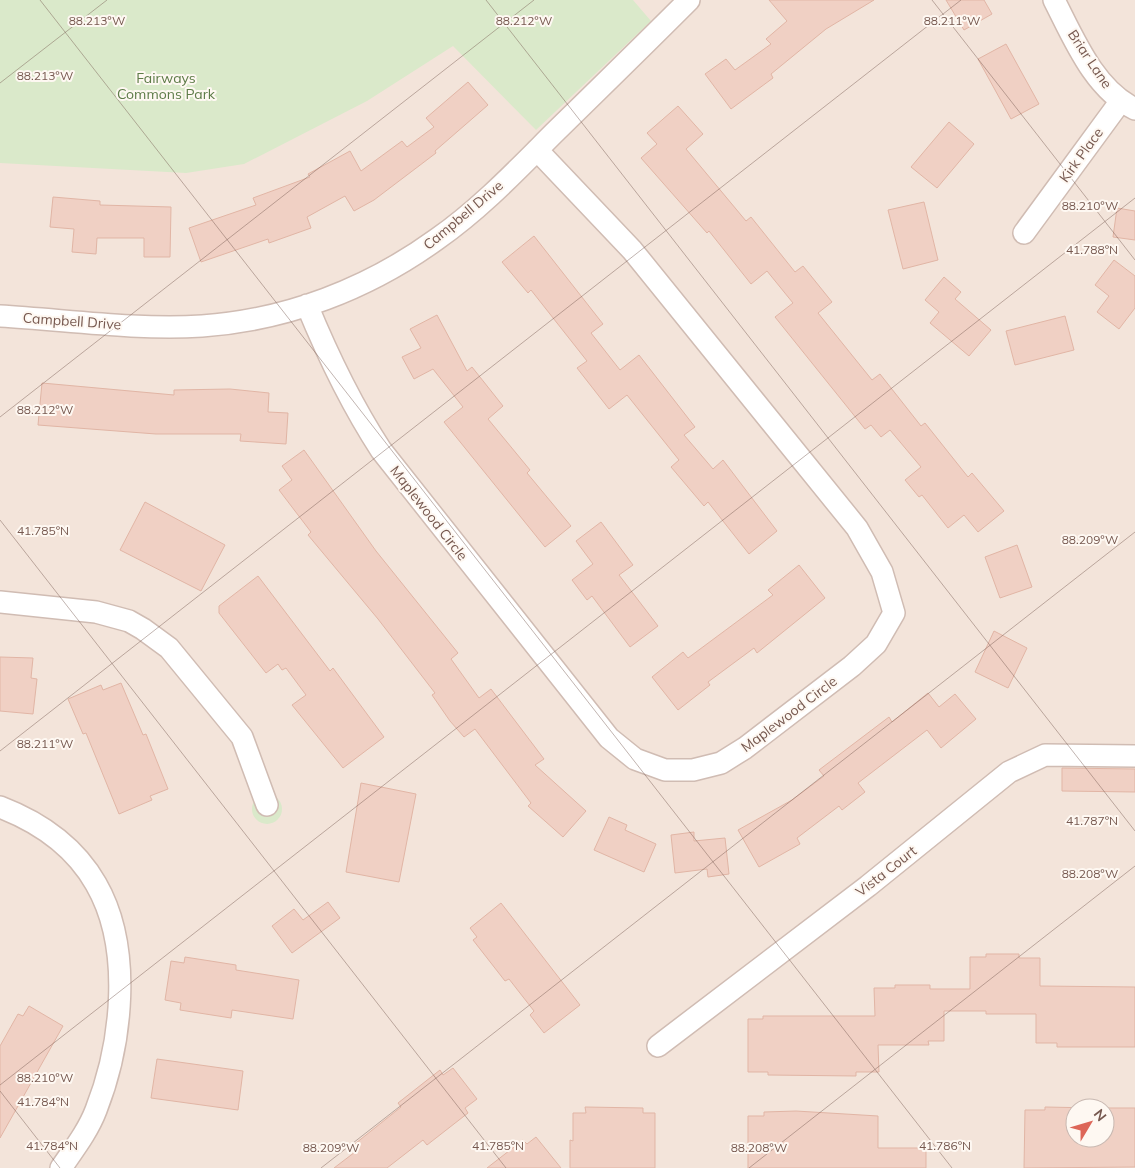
<svg xmlns="http://www.w3.org/2000/svg" width="1135" height="1168" viewBox="0 0 1135 1168" font-family="Mulish,sans-serif">
  <rect width="100%" height="100%" fill="#fcf3eb"/>
  <!-- residential -->
  <path fill="#f3e4da" fill-rule="evenodd" d="M0,0h1135v1168h-1135zM1075,1108h30v30h-30z"/>
  <!-- green -->
  <path fill="#dae9ca" d="M0,0h633l18,21 -115,109 -83,-84 -86,55 -123,63 -58,9 -186,-10z
    M252 809a15 15 0 1 1 30 0a15 15 0 1 1-30 0Z"/>
  <!-- building -->
  <path fill="#f0d0c4" stroke="#e1b5a5" d="M769,0h105l-48,29 -55,45 2,4 -42,31 -26,-35 21,-15 9,11 36,-26 -5,-5 21,-18z
    M946,0h38l8,14 -28,16z
    M1006,44l33,60 -28,15 -33,-60z
    M468,82l20,23 -53,46 1,2 -62,47 -20,11 -9,-15 -38,21 4,11 -42,15 -1,-4 -67,23 -12,-34 67,-23 -3,-7 57,-21 -2,-3 42,-23 11,20 41,-30 5,6 27,-20 -8,-9z
    M678,106l25,28 -17,15 60,72 5,-4 44,55 8,-6 29,36 -14,11 54,67 8,-6 41,52 4,-3 43,54 4,-4 32,38 -26,21 -14,-17 -16,13 -26,-33 -3,2 -14,-17 16,-13 -31,-37 -9,7 -10,-12 -6,4 -90,-112 18,-14 -26,-32 -16,13 -42,-53 -2,2 -66,-75 16,-14 -10,-11z
    M949,122l25,22 -37,44 -26,-21z
    M53,197l47,4v4l71,2 -1,50h-26v-19h-47l-1,16 -24,-2 2,-23 -24,-2z
    M924,202l14,58 -35,9 -15,-59z
    M1117,208l18,3v29l-22,-3z
    M534,236l69,88 -12,9 29,37 19,-15 56,72 -11,8 29,34 10,-9 54,71 -28,23 -41,-52 -4,4 -33,-39 8,-7 -52,-65 -18,14 -32,-41 10,-7 -56,-71 -3,3 -26,-31z
    M1114,260l21,16v32l-16,21 -22,-17 12,-16 -14,-11z
    M944,277l17,15 -6,7 36,31 -22,26 -39,-33 9,-11 -14,-12z
    M437,315l30,56 5,-4 31,39 -15,13 42,51 -3,3 44,53 -26,21 -101,-125 19,-15 -30,-38 -19,10 -12,-22 19,-9 -11,-19z
    M1065,316l9,34 -59,15 -9,-34z
    M42,383l132,12v-5l56,-1 39,4 -1,19 20,1 -2,31 -46,-3 1,-7h-85l-118,-9z
    M304,450l72,101 82,102 -7,6 28,39 12,-9 53,70 -9,6 51,46 -23,26 -35,-31 3,-3 -56,-74 -11,8 -14,-16 -18,-26 3,-2 -57,-74 -70,-84 3,-3 -32,-42 13,-10 -10,-14z
    M145,502l80,43 -24,46 -81,-41z
    M601,522l32,43 -14,10 39,51 -28,21 -38,-51 -5,4 -15,-20 21,-16 -17,-23z
    M1017,545l15,42 -32,11 -15,-41z
    M799,565l26,33 -68,55 -3,-5 -46,34 2,3 -32,25 -26,-33 31,-25 5,6 85,-63 -5,-5z
    M258,576l72,95 3,-3 51,69 -41,31 -51,-63 14,-10 -20,-27 -4,2 -4,-6 -12,9 -47,-60v-7z
    M994,631l33,17 -19,40 -33,-16z
    M0,657l33,1 -2,20 6,1 -4,35 -33,-3z
    M121,683l22,52 3,-1 22,55 -18,7 2,4 -33,14 -33,-81 -3,1 -15,-35 33,-14 2,5z
    M928,693l11,14 16,-13 21,25 -35,29 -14,-18 -69,53 7,9 -23,18 -3,-4 -42,32 3,6 -41,23 -21,-37 54,-30 32,-24 -5,-6 70,-53 3,5z
    M1062,768l73,1v23l-73,-1z
    M361,783l55,11 -17,88 -53,-10z
    M609,817l18,8 -2,5 31,14 -12,28 -50,-22z
    M694,832v9l31,-3 4,36 -21,3 -1,-8 -32,4 -4,-38z
    M328,902l12,16 -48,35 -20,-27 22,-17 9,11z
    M501,903l79,102 -36,28 -14,-18 4,-4 -25,-32 -4,2 -32,-41 4,-3 -7,-9z
    M986,954h33v4h21v28l95,1v60h-78v-4h-21v-29h-50v-3h-42v30h-16l1,4h-51l1,27h-23v4l-88,-1v-3h-20v-53h15v-3h112l-1,-28h21v-3h35v4h40v-32h16z
    M185,957l51,8v5l63,10 -6,39 -61,-9 -1,8 -51,-8 1,-7 -16,-3 6,-39 13,2z
    M29,1006l34,20 -63,112v-92l18,-32 5,2z
    M157,1059l86,12 -5,39 -87,-12z
    M453,1068l24,31 -12,9 3,5 -41,32 -4,-5 -36,28h-53l21,-16 -4,-5 50,-40 -3,-4 42,-33 3,5z
    M585,1107l58,1v5h12v55h-85v-28l3,1v-28h13z
    M1045,1107l50,1h-20v30h30v-30h30v59l-111,1 1,-58h20z
    M796,1111l82,5v32h48v20h-178v-52h16v-4z
    M536,1137l25,31h-74l36,-28 4,4z"/>
  <g fill="none" stroke-linecap="round" stroke-linejoin="round">
    <defs>
      <path id="minor" d="M1054,0c20,39 40,89 81,109
        M1024,233l96,-131
        M307,305c21,51 44,99 74,145l228,288 26,21 30,11h28l28,-7 24,-15 107,-82 24,-22 18,-31 -12,-41 -25,-44 -225,-278 -95,-100
        M0,316c67,4 135,14 202,10 85,-6 166,-37 235,-87 43,-30 80,-69 117,-106 45,-44 90,-88 135,-133
        M0,602l96,10 33,9 14,8 26,19 73,89 25,68
        M0,807c39,15 75,40 96,77 37,64 26,160 0,226 -8,21 -22,39 -35,58
        M658,1046l210,-160 141,-114 36,-17 90,1"/>
    </defs>
    <!-- minor casing -->
    <use href="#minor" stroke="#d0bcb3" stroke-width="24"/>
    <!-- minor -->
    <use href="#minor" stroke="#fff" stroke-width="21"/>
  </g>
  <!-- ticks -->
  <path fill="none" stroke="#76584f" stroke-width="1" stroke-opacity="0.45" d="M40,0l912,1168M486,0l649,831M932,0l203,260M0,83l107,-83M0,417l534,-417M0,520l506,648M0,751l961,-751M0,1085l1135,-887M0,1091l60,77M321,1168l814,-636M749,1168l386,-302"/>
  <g text-anchor="middle" dominant-baseline="central" stroke-width="4" stroke-linejoin="round" paint-order="stroke">
    <!-- street labels -->
    <g font-size="14" fill="#76584f" stroke="#fef8f2">
      <text transform="translate(1090 59) rotate(56)">Briar Lane</text>
      <text transform="translate(1081 155) rotate(-54)">Kirk Place</text>
      <text transform="translate(463 215) rotate(-40)">Campbell Drive</text>
      <text transform="translate(72 321) rotate(4)">Campbell Drive</text>
      <text transform="translate(429 513) rotate(52)">Maplewood Circle</text>
      <text transform="translate(789 714) rotate(-37)">Maplewood Circle</text>
      <text transform="translate(886 871) rotate(-38)">Vista Court</text>
    </g>
    <!-- park labels -->
    <g font-size="14" fill="#5d7b47" stroke="#fef8f2">
      <text x="166" y="78">Fairways<tspan x="166" dy="16">Commons Park</tspan></text>
    </g>
  </g>
  <g font-size="12" text-anchor="middle" fill="#76584f" stroke="#fef8f2" stroke-width="4" stroke-linejoin="round" paint-order="stroke">
    <text x="97" y="25">88.213°W</text>
    <text x="524" y="25">88.212°W</text>
    <text x="952" y="25">88.211°W</text>
    <text x="45" y="80">88.213°W</text>
    <text x="1090" y="210">88.210°W</text>
    <text x="1092" y="254">41.788°N</text>
    <text x="45" y="414">88.212°W</text>
    <text x="43" y="535">41.785°N</text>
    <text x="1090" y="544">88.209°W</text>
    <text x="45" y="748">88.211°W</text>
    <text x="1092" y="825">41.787°N</text>
    <text x="1090" y="878">88.208°W</text>
    <text x="45" y="1082">88.210°W</text>
    <text x="43" y="1106">41.784°N</text>
    <text x="52" y="1150">41.784°N</text>
    <text x="498" y="1150">41.785°N</text>
    <text x="945" y="1150">41.786°N</text>
    <text x="331" y="1152">88.209°W</text>
    <text x="759" y="1152">88.208°W</text>
  </g>
  <!-- north arrow -->
  <g transform="translate(1090 1123) rotate(52)"><circle r="24" fill="#fef8f2" stroke="#c8b8b1"/>
  <path d="M0-4L9 19L0 12L-9 19Z" fill="#dd6658"/>
  <text y="-8" font-size="14" font-weight="bold" text-anchor="middle" fill="#76584f">N</text>
  </g>
</svg>
